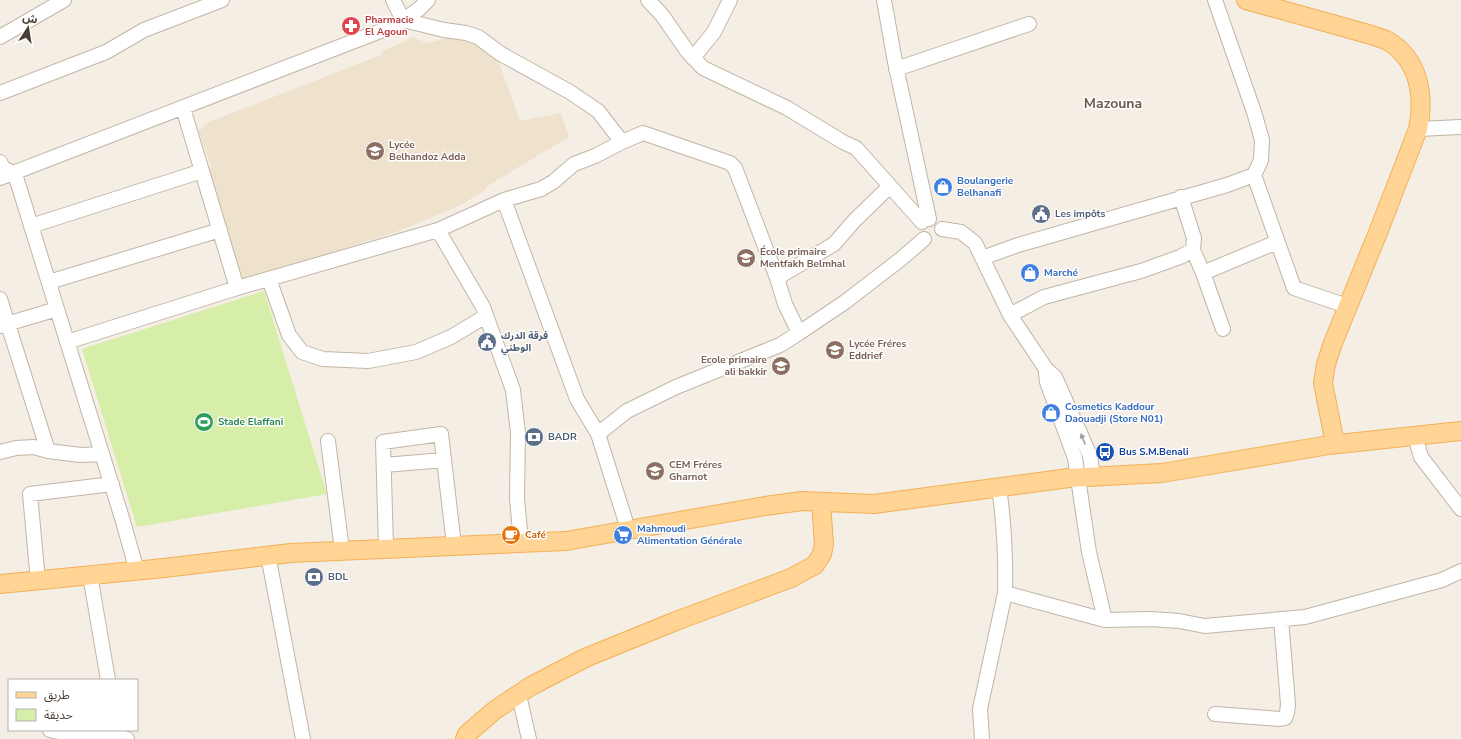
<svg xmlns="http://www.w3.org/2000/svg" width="1461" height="739" viewBox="0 0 1461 739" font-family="'Nunito Sans','Noto Sans Arabic',sans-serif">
  <rect width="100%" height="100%" fill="#f5eee5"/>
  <!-- education -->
  <path fill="#efe2cd" d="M413,37l14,6 20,-5 29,3 22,19 22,61 41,-8 8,24 -80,48 -5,6 -25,15 -60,25 -159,51 -34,-107 5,-9 -13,-36 6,-2v-4l177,-69v-3z"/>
  <!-- green -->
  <path fill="#d7eea9" d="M264,291l63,203 -190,33 -55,-178z"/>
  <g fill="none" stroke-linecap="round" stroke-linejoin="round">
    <defs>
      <path id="minor" d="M393,0l10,20 41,10 22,3 12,4 23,17 69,38 28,19 24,31 21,-9 87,30 5,5 42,110 8,26 14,29
        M648,0l14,15 25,36 16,17 84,40 56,34 13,6 66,74
        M884,0l11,62 34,157
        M0,37l64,-37
        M693,58l21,-26 16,-32
        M896,69l133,-45
        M0,93l106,-41 38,-22 78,-30
        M183,108l54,180
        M1418,129l43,-2
        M0,162l3,6 12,6 107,344 15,53
        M1254,175l40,113 53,18
        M0,178l396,-153 23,-16 9,-9
        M504,200l37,-11 12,-7 21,-18 21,-8 27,-14
        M31,226l171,-55
        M942,229l19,3 14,11 35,72 36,54 9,8 26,58 9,21 3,21
        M438,230l45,77 30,83 5,43 -1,66 4,43
        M1193,250l10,23 74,-31
        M982,258l36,-13 209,-60 27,-10 7,-15 1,-20 -8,-28 -39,-112
        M1203,273l20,56
        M777,278l57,-34 21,-24 35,-34
        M269,279l20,56 13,17 21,7 45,2 48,-9 35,-15 35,-21
        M49,282l171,-52
        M0,299l48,152
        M1010,315l34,-18 97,-26 39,-14 13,-7 1,-12 -13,-41
        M0,326l57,-17
        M67,342l170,-54 201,-58 66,-30 73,199 21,35 30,95
        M1046,373l1,9 28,76 14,94 16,68
        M598,434l29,-23 49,-24 104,-42 19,-12 46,-31 56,-43 23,-20
        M1415,436l6,21 40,52
        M328,441l14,109
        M0,452l16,-4 18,-1 14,4 33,4 21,-1
        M384,465l60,-5
        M999,487c5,36 7,70 6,106l100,27 46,-1 28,2 26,5 100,-9 137,-37 19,-9
        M386,547l-3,-105 58,-8 13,111
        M268,555l35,184
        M90,575l18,105
        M38,581l-8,-87 82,-10
        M519,695l10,44
        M1215,714l65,5 5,-1 2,-5 1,-9 -7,-85
        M50,730c25,7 52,1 77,9
        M982,739l-2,-30 25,-116"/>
      <path id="major" d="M1246,0l122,34c6,2 12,4 18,6 33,18 39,56 32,89l-39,101 -46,113 -7,21 -3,19 12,61
        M0,584l164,-16 127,-15 275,-12 199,-35 37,-5 72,3 195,-26 93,-5 167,-28 132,-14
        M465,739l2,-5 28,-24 36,-24 54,-28 91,-37 115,-43 24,-13 7,-11 2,-10 -3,-42"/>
    </defs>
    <!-- minor casing -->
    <use href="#minor" stroke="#c1b5a6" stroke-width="16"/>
    <!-- major casing -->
    <use href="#major" stroke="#f2b056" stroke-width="20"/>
    <!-- minor -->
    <use href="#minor" stroke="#fff" stroke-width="14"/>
    <!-- major -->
    <use href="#major" stroke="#ffd494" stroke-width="18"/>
  </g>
  <!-- one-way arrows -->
  <defs><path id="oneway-solid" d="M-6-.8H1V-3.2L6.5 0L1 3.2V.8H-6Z"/></defs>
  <use fill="#a49e9a" href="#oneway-solid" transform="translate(1083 439) rotate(-112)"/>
  <!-- icons -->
  <defs>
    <symbol id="pharmacy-disc" viewBox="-11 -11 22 22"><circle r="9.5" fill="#e0444e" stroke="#fff"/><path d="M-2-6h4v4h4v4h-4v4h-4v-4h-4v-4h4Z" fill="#fff"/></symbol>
    <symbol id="school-disc" viewBox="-11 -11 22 22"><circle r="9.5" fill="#8d6e63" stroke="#fff"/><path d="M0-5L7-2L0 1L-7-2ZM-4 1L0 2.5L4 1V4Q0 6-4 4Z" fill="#fff"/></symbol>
    <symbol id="shop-disc" viewBox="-11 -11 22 22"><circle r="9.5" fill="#3f7fe0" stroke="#fff"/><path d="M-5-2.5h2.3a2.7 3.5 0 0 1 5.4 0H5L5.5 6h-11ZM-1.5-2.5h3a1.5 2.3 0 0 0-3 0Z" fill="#fff"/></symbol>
    <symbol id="civic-disc" viewBox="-11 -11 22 22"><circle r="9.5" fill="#5c6f8a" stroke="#fff"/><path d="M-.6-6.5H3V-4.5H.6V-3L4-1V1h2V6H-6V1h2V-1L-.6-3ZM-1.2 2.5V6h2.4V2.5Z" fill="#fff"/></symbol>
    <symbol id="stadium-disc" viewBox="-11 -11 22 22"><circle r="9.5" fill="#2e9e5b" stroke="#fff"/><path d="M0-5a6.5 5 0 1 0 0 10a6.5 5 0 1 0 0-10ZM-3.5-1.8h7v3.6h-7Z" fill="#fff"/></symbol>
    <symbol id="bank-disc" viewBox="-11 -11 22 22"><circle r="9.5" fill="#5c6f8a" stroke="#fff"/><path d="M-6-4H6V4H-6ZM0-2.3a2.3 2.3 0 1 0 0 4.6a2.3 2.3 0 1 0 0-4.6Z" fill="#fff"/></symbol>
    <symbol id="bus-disc" viewBox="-11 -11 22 22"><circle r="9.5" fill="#1a4fb4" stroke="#fff"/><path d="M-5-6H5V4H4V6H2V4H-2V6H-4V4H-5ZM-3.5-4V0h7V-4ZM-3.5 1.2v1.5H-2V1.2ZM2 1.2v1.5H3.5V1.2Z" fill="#fff"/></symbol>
    <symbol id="cafe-disc" viewBox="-11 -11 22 22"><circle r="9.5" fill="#e8710a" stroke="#fff"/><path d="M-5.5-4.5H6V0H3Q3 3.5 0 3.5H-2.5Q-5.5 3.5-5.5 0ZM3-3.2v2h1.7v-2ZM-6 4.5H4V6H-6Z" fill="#fff"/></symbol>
    <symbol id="supermarket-disc" viewBox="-11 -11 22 22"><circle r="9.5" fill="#3f7fe0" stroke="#fff"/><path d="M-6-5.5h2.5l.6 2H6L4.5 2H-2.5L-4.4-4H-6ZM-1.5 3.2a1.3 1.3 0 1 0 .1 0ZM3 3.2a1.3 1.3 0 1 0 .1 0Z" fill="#fff"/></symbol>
  </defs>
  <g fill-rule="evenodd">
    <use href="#pharmacy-disc" x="340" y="15" width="22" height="22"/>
    <use href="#school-disc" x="364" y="140" width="22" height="22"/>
    <use href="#shop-disc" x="932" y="176" width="22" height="22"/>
    <use href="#civic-disc" x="1030" y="203" width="22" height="22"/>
    <use href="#school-disc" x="735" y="247" width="22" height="22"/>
    <use href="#shop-disc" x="1019" y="262" width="22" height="22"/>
    <use href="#civic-disc" x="476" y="331" width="22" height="22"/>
    <use href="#school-disc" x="824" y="339" width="22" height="22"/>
    <use href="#school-disc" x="770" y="355" width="22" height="22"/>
    <use href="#shop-disc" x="1040" y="402" width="22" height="22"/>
    <use href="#stadium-disc" x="193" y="411" width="22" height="22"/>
    <use href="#bank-disc" x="523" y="426" width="22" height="22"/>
    <use href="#bus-disc" x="1094" y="441" width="22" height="22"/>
    <use href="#school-disc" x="644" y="460" width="22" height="22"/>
    <use href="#cafe-disc" x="500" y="524" width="22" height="22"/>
    <use href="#supermarket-disc" x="612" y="524" width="22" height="22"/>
    <use href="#bank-disc" x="303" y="566" width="22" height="22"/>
  </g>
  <g text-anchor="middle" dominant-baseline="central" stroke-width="3" stroke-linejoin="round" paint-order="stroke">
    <!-- health labels -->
    <g font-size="10" font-weight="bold" fill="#be3a42" stroke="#fff" text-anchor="start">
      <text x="365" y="20">Pharmacie<tspan x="365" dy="12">El Agoun</tspan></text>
    </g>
    <!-- education labels -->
    <g font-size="10" font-weight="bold" fill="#785e54" stroke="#fff" text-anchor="start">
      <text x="389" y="145">Lycée<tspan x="389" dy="12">Belhandoz Adda</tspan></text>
      <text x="760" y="252">École primaire<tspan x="760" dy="12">Mentfakh Belmhal</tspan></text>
      <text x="849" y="344">Lycée Fréres<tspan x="849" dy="12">Eddrief</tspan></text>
      <text x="767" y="360" text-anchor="end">Ecole primaire<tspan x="767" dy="12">ali bakkir</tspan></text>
      <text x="669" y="465">CEM Fréres<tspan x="669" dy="12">Gharnot</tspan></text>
    </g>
    <!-- shop labels -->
    <g font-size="10" font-weight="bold" fill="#366cbe" stroke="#fff" text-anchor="start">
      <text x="957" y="181">Boulangerie<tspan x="957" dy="12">Belhanafi</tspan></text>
      <text x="1044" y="273">Marché</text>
      <text x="1065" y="407">Cosmetics Kaddour<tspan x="1065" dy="12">Daouadji (Store N01)</tspan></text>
      <text x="637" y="529">Mahmoudi<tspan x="637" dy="12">Alimentation Générale</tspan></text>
    </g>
    <!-- service labels -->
    <g font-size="10" font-weight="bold" fill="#4e5e75" stroke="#fff" text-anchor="start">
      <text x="1055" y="214">Les impôts</text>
      <text x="501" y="336">فرقة الدرك<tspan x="501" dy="12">الوطني</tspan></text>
      <text x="548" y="437">BADR</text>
      <text x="328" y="577">BDL</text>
    </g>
    <!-- leisure labels -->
    <g font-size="10" font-weight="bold" fill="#27864d" stroke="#fff" text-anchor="start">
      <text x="218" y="422">Stade Elaffani</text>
    </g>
    <!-- transit labels -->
    <g font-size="10" font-weight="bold" fill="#164399" stroke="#fff" text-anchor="start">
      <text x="1119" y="452">Bus S.M.Benali</text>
    </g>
    <!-- food labels -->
    <g font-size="10" font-weight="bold" fill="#c56008" stroke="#fff" text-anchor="start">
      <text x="525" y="535">Café</text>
    </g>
    <!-- district labels -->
    <g font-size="14" font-weight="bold" fill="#6c5a4a" stroke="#fff">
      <text x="1113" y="103">Mazouna</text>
    </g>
  </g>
  <!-- legend -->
  <rect x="8" y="679" width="130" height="52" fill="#ffffff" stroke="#b6b2ae"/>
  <rect x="16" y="692" width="20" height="6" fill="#ffd494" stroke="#b6b2ae"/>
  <text x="44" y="699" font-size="12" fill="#483e34">طريق</text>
  <rect x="16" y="709" width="20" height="12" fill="#d7eea9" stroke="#b6b2ae"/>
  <text x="44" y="719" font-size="12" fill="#483e34">حديقة</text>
  <!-- north arrow -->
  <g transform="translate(28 28) rotate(12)" stroke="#ffffff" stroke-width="3" paint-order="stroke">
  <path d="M0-3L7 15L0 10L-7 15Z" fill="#483e34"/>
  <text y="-6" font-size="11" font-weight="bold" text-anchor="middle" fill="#483e34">ش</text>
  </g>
</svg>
